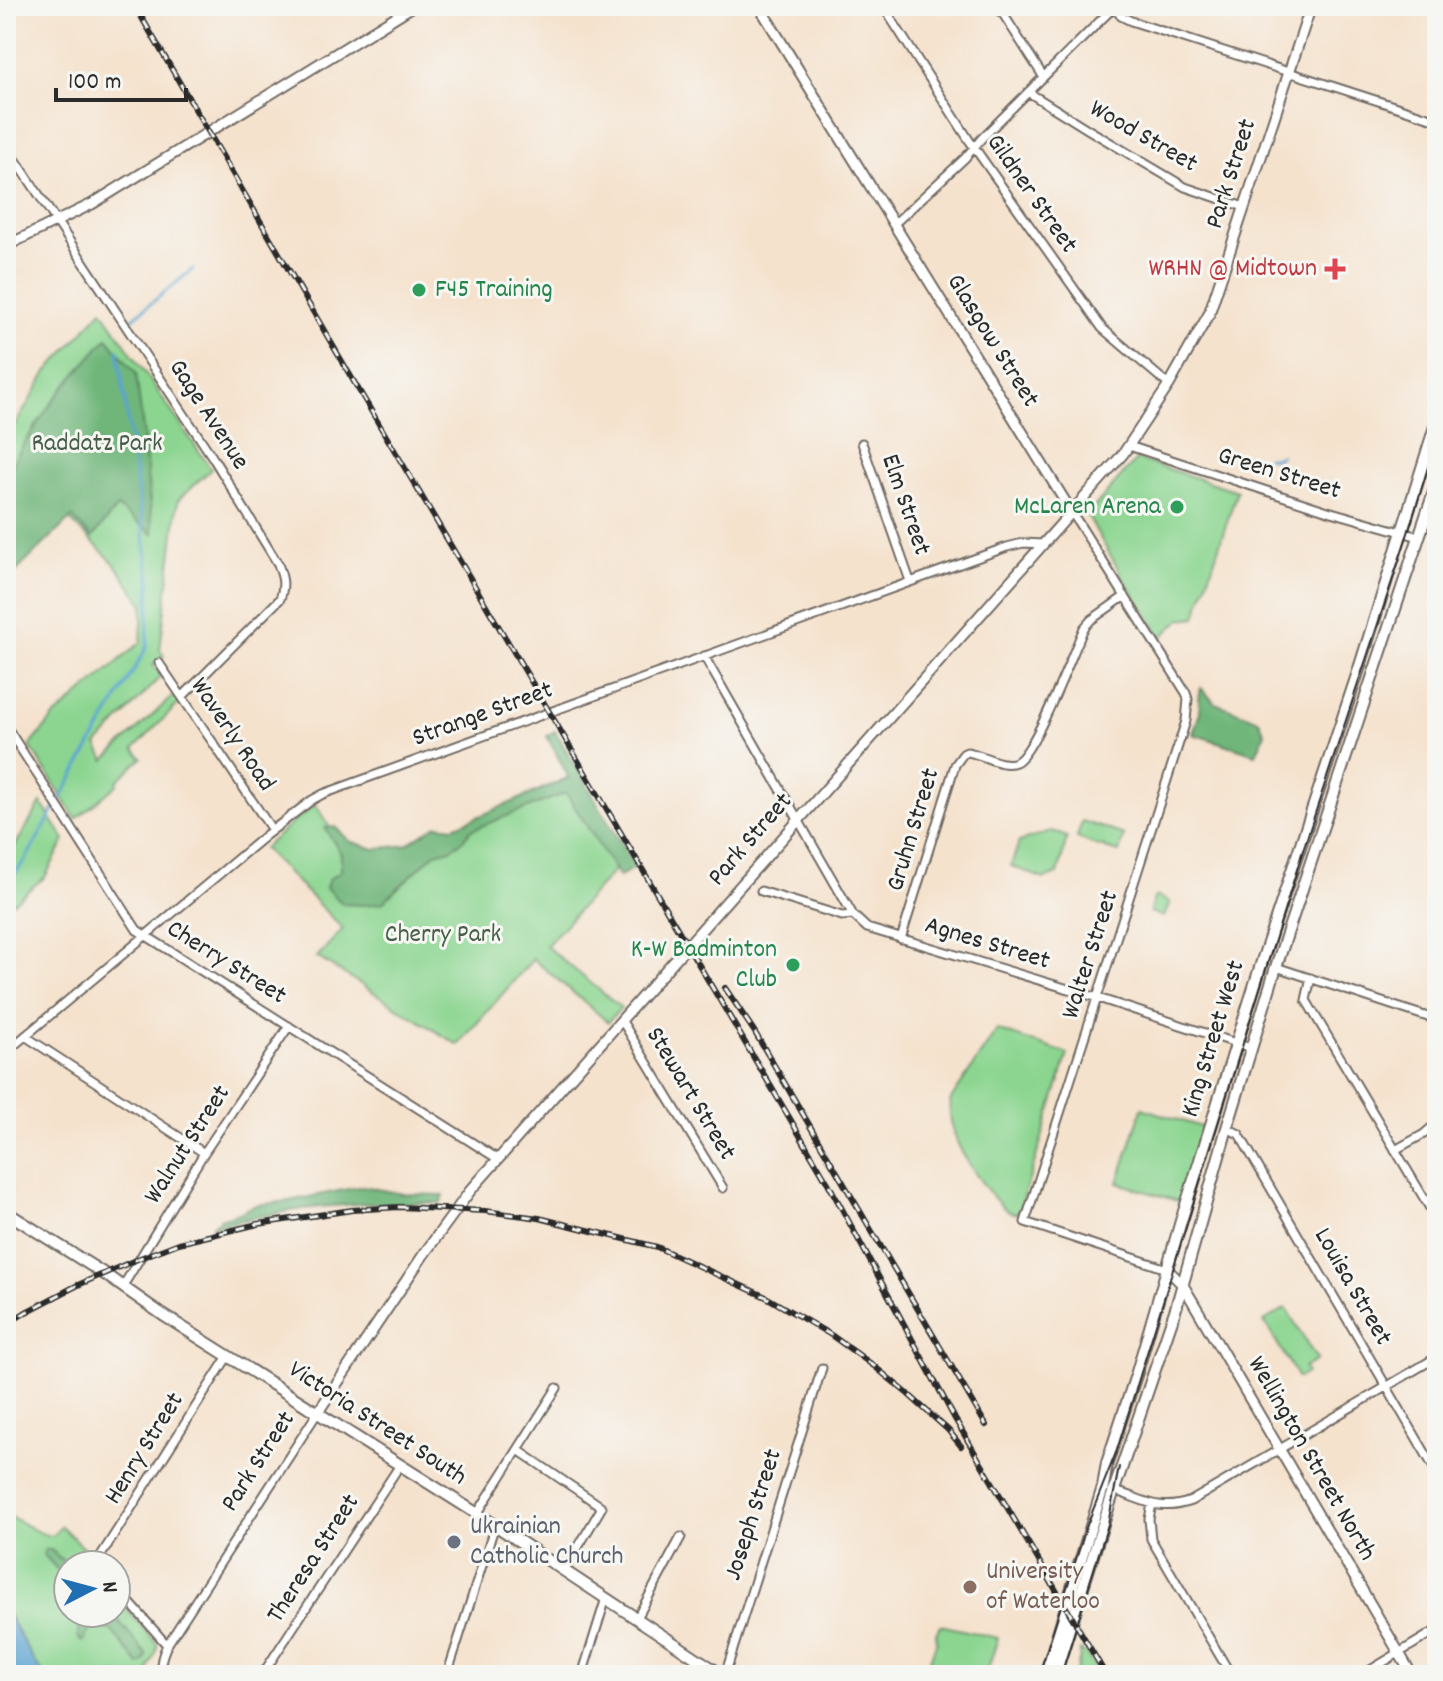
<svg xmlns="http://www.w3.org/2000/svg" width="1443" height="1681" viewBox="0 0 1443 1681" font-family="Dekko,sans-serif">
  <rect width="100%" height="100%" fill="#f6f6f2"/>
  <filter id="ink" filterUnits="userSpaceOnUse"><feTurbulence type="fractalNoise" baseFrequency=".0125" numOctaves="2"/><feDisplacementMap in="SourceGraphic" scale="16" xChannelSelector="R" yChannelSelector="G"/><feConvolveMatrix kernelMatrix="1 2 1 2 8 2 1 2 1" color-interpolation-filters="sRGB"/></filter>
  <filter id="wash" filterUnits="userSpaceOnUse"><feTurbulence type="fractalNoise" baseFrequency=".006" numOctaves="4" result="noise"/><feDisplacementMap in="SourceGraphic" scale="32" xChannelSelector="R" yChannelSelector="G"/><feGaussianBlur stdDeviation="1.8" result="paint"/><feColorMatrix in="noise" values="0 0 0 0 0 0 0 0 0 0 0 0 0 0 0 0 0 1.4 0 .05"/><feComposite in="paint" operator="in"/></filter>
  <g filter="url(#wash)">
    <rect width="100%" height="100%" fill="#f5e2cd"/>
    <!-- green -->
    <path fill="#8bd590" stroke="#5b805e" stroke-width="2" d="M102,310l109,159 -33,31 -18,150 4,6 -11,9 8,11 -64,69 8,15 69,-65 5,8 -45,46 8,9 -25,23 1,3 -42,35 -46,-73 23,-28 88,-76 2,-38 -29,-41 -46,-45 -62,64v-142l41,-68z
      M1137,459l100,32 -41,126 -15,2 -19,18 -38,-58 -37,-64z
      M567,778l52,87 -73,81 75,62 -13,14 -75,-63 -75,86 -141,-88 26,-28 -80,-81 52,-44 54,87 22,-19 72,-48z
      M41,803l24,37 -20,37 -39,31v-47z
      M1082,821l42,14 -5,17 -14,-4 -2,-2 -2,1 -24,-9z
      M1051,831l16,6 -9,37 -14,5 -33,-13 8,-24z
      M1158,896l12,7 -6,14 -14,-5 4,-14z
      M997,1030l71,24 -49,158c-2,1 -4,2 -6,1 -15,-2 -52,-59 -57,-74 -4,-12 -8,-26 -6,-38z
      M1142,1108l62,20 -23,74 -63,-19z
      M1286,1308l31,52 -13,8 3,5 -9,5 -34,-57z
      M6,1516c19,5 26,17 47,20l8,-10 32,31 -3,8h-22v48h48v-16l41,47c2,10 -9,17 -9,31h-142z
      M940,1625l58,13 -12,37h-39v-3l-19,-6 9,-26 -1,-7z
      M1080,1650l7,5 12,20h-24l5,-18z"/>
    <!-- forest -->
    <path fill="#70b67a" stroke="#4e7052" stroke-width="2" d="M107,338l29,35 7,57 10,104 -36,-27 -25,31 -20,-21 -66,64v-104l15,-29 34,-50z
      M1201,688l14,15 44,17 6,13 -9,21 -63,-20 7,-22 -1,-15z
      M555,731l80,136 -16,10 -53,-84 -95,37 -8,10 -12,9 -16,4 -53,50 -18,2 -21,-1 -17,-16 3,-9 12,-8v-17l-16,-26 11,-1 13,14 26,8 31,-4 31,-20 17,2 115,-49 -22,-42z
      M363,1186l40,8 41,1 -3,8c-46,-1 -92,0 -137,6 -31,4 -62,11 -93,18l9,-8 17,-5 19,-9 33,-4z
      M45,1550h6l17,15v16l-25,-27z
      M100,1613h12l35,42 -3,7 -5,3 -28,-35 -19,-3 -7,9v4l-4,2 -3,-6v-6l10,-11h5l7,-4z"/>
    <!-- water -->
    <path fill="#5aa3d1" stroke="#42677e" stroke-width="2" d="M6,1611l29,52 10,12h-28l-11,-5v-17h2z"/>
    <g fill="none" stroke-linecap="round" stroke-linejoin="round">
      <!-- stream -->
      <path stroke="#5aa3d1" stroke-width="3" d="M132,319l61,-50
        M1267,457l7,1 7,-3
        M6,886l20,-27 121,-212 3,-68 -32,-229"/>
    </g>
  </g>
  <g filter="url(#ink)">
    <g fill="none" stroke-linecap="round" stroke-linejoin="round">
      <defs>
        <path id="minor" d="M883,6l86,134 133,188 67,57
          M998,6l45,70
          M1115,6l6,10 10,5 306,99
          M1028,92l61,38 96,57 59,20
          M6,145l207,313 65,106c5,14 7,21 2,35l-97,97
          M894,224l71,-66 17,-20 133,-132
          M862,443l48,138
          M1129,446l199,65 91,26
          M1071,511l115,182 2,6 -2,22 -161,501 142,47
          M704,656l149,259 14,13 231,70 153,50
          M159,663l113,167
          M6,726l131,204 361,229
          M761,891l81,25 11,-1
          M901,939l54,-174 8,-11 4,-2c16,2 34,16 49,10 18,-7 58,-112 68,-134l7,-8 34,-24
          M1276,967l161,53
          M1311,978l-5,22 131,220
          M622,1021l101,167
          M25,1036l179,117
          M6,1052l260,-217 46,-35 11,-6 684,-247 16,-4 20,1
          M1227,1128l12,6 198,339
          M1395,1150l29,-16 13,-11
          M123,1286l81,-133 85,-127
          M518,1450l84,57 -38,64
          M1112,1490c32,9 45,23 79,11l246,-144
          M1152,1504l-3,15 2,20 80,136
          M477,1514l80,-126
          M99,1565l1,-8 128,-201
          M116,1587l51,58
          M637,1618l44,-81
          M161,1675c-1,-12 1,-19 6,-30l151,-233
          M262,1675l138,-210
          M447,1675l48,-150
          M582,1675l24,-77
          M725,1675l97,-307
          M1362,1675l75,-45"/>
        <path id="tertiary" d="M759,6l312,505
          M6,246l86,-42 321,-198
          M1167,1269l16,16 10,17 219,373
          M318,1412l106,-158 46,-63 653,-737 46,-69 40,-71 102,-308"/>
        <path id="secondary" d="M6,1212l97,61 60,42 332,210 227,150
          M1045,1675l46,-149 12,-39 4,-24 30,-91 44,-151 82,-263 95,-286 79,-252
          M1055,1675l59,-185 62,-182 51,-180 49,-161 161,-484"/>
      </defs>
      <!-- minor casing -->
      <use href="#minor" stroke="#726b64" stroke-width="11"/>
      <!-- tertiary casing -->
      <use href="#tertiary" stroke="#726b64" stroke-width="13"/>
      <!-- secondary casing -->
      <use href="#secondary" stroke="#726b64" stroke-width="14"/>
      <!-- minor -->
      <use href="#minor" stroke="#fff" stroke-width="7"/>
      <!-- tertiary -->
      <use href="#tertiary" stroke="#fff" stroke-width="9"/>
      <!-- secondary -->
      <use href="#secondary" stroke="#fff" stroke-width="10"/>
      <!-- tram -->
      <path stroke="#2b2b2b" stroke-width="2" d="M1039,1675l48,-150 30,-75 186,-600 109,-329 25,-84
        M1061,1675l47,-151 11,-57"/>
      <defs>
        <path id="rail" d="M135,6l222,381 471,796 127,236 151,256
          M725,988l29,43 232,394
          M6,1325l20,-13 52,-27 62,-27 39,-15 79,-19 94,-14 47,-3 86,4 54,7 118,29 109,50 65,38 43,31 34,28 40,36 13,16"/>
      </defs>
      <!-- rail casing -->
      <use href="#rail" stroke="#2b2b2b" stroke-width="6"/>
      <!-- rail -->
      <use href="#rail" stroke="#f6f6f2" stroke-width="3" stroke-dasharray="9" stroke-linecap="butt"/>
    </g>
  </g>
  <!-- markers -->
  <path fill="#e0444e" stroke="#f6f6f2" stroke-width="3" d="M1331 257h8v8h8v8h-8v8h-8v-8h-8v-8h8z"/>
  <g fill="#2e9e5b" stroke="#f6f6f2" stroke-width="3">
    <circle cx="419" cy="290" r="8"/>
    <circle cx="1177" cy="507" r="8"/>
    <circle cx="793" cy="965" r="8"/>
  </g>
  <circle fill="#6b7280" stroke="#f6f6f2" stroke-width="3" cx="454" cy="1542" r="8"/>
  <circle fill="#8d6e63" stroke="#f6f6f2" stroke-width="3" cx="970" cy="1587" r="8"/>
  <g text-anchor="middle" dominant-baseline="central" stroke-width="6" stroke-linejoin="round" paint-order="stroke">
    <!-- street labels -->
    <g font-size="26" fill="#2b2b2b" stroke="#f6f6f2">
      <text transform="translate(1143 137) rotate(30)">Wood Street</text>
      <text transform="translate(1232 174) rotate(-72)">Park Street</text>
      <text transform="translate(1031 194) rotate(55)">Gildner Street</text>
      <text transform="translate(992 341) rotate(58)">Glasgow Street</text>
      <text transform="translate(208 415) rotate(57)">Gage Avenue</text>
      <text transform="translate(1279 474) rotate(17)">Green Street</text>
      <text transform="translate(905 505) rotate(71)">Elm Street</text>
      <text transform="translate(483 715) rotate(-20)">Strange Street</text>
      <text transform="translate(232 735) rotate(56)">Waverly Road</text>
      <text transform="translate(914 830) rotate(-73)">Gruhn Street</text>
      <text transform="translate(751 840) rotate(-49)">Park Street</text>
      <text transform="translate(987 944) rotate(17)">Agnes Street</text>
      <text transform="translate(1091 955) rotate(-72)">Walter Street</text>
      <text transform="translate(226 963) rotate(32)">Cherry Street</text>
      <text transform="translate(1214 1039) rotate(-73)">King Street West</text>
      <text transform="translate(690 1094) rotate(59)">Stewart Street</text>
      <text transform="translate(188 1145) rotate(-57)">Walnut Street</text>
      <text transform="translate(1352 1287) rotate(60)">Louisa Street</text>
      <text transform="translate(377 1424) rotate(33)">Victoria Street South</text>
      <text transform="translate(145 1449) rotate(-58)">Henry Street</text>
      <text transform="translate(1311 1459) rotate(60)">Wellington Street North</text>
      <text transform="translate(259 1462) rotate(-57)">Park Street</text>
      <text transform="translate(754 1515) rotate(-72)">Joseph Street</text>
      <text transform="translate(314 1559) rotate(-57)">Theresa Street</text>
    </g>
    <!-- health labels -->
    <g font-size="26" fill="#be3a42" stroke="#f6f6f2" text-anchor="end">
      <text x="1317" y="269">WRHN @ Midtown</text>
    </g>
    <!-- leisure labels -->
    <g font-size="26" fill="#27864d" stroke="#f6f6f2" text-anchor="end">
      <text x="435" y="290" text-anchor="start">F45 Training</text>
      <text x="1161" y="507">McLaren Arena</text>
      <text x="777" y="950">K-W Badminton<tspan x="777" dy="30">Club</tspan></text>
    </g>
    <!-- park labels -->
    <g font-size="26" fill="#485e49" stroke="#f6f6f2">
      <text x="97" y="444">Raddatz Park</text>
      <text x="443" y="935">Cherry Park</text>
    </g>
    <!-- worship labels -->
    <g font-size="26" fill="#5b616d" stroke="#f6f6f2" text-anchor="start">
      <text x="470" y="1527">Ukrainian<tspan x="470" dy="30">Catholic Church</tspan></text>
    </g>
    <!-- education labels -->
    <g font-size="26" fill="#785e54" stroke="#f6f6f2" text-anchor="start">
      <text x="986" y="1572">University<tspan x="986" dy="30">of Waterloo</tspan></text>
    </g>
  </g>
  <!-- margin -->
  <rect width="1443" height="1681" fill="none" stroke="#f6f6f2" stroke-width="32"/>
  <!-- north arrow -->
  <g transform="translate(92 1589) rotate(84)"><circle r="38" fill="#f6f6f2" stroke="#a5a5a2" stroke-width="2"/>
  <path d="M0-6L14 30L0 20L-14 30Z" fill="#1f6fb2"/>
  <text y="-12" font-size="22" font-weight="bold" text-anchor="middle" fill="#2b2b2b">N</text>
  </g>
  <!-- scale -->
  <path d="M56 88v12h130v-12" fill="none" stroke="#2b2b2b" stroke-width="4"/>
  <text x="68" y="88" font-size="24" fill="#2b2b2b" stroke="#f6f6f2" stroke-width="6" paint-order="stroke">100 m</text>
</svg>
